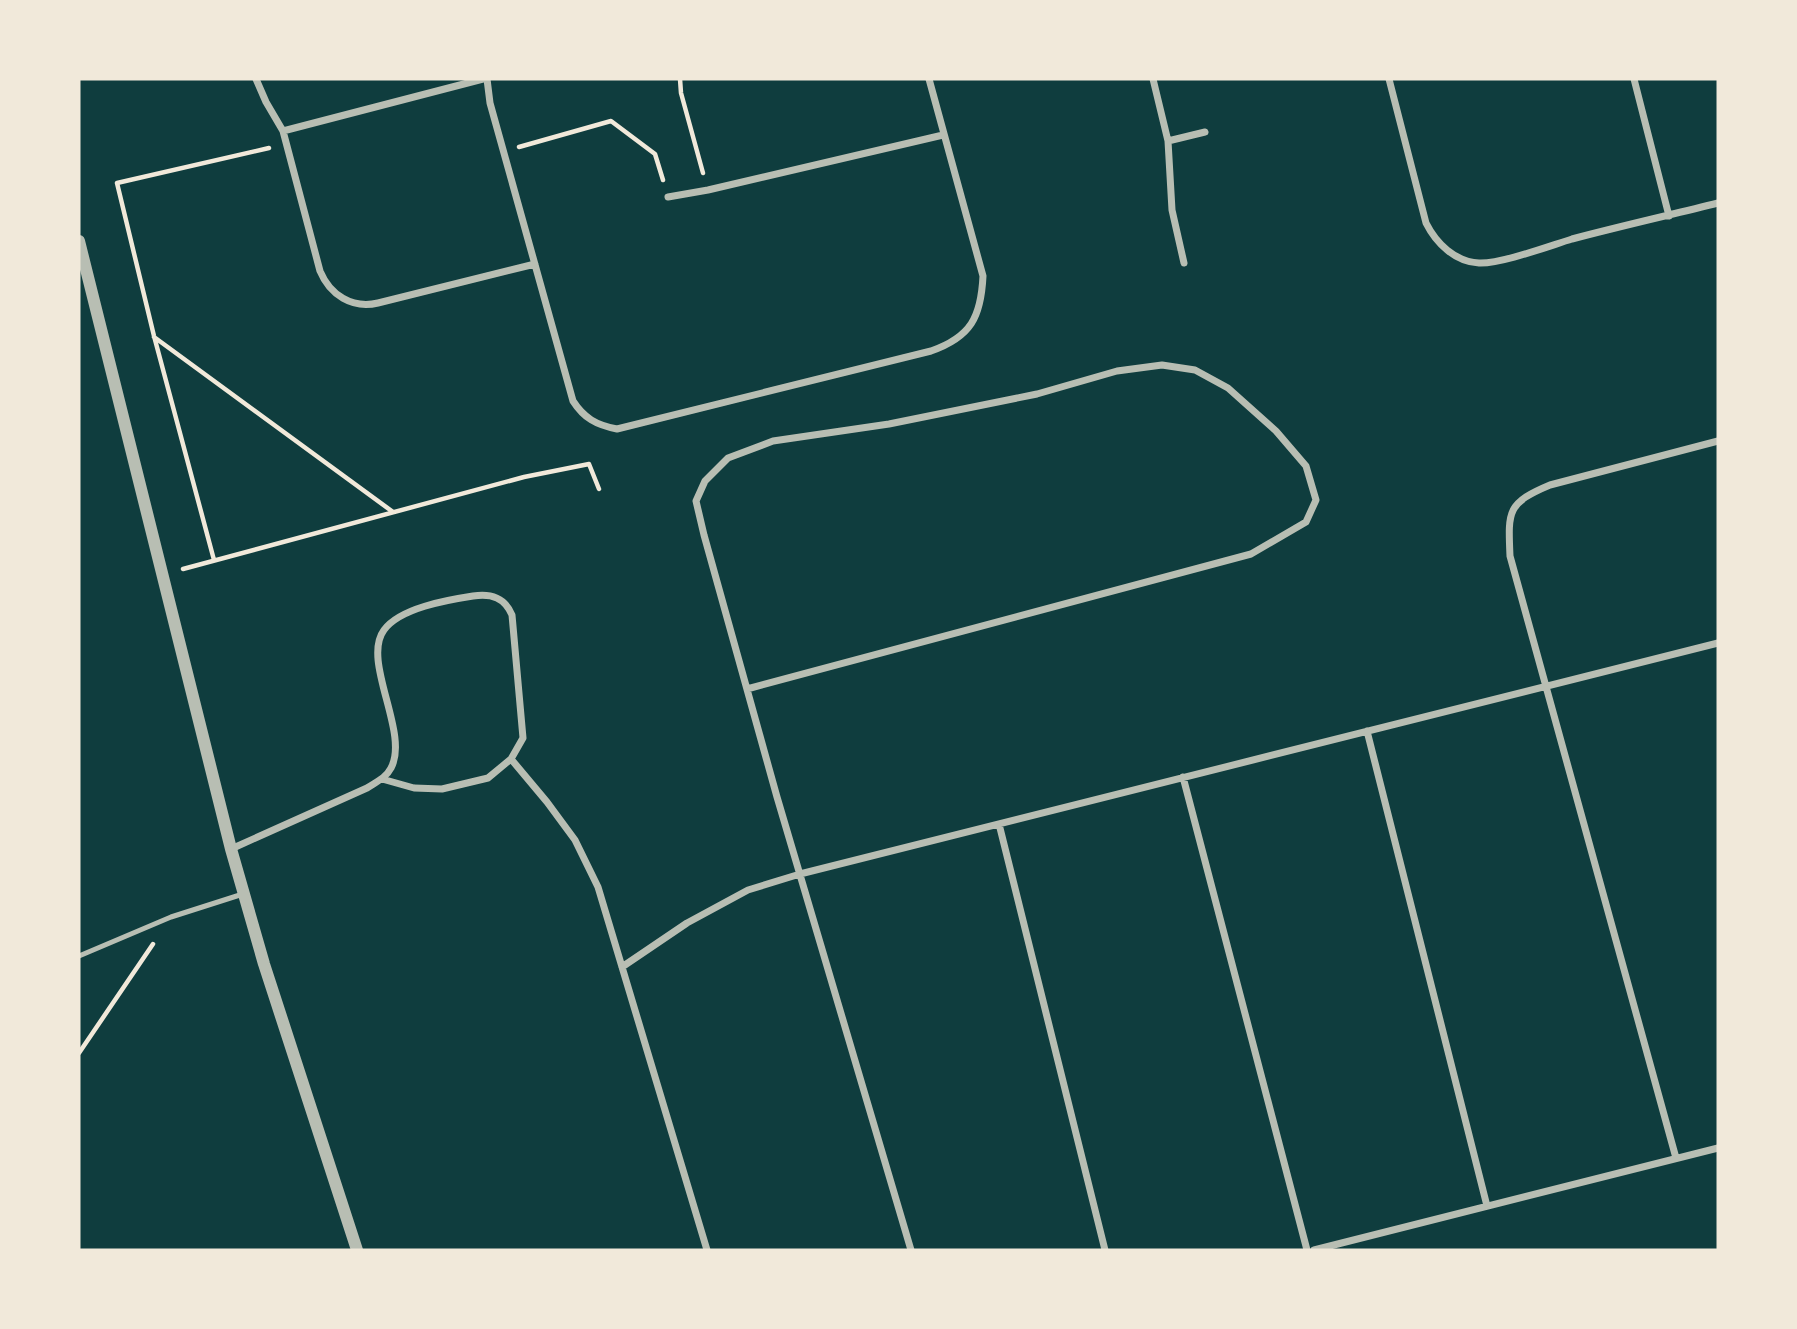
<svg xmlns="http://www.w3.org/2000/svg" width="1797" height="1329" viewBox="0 0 1797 1329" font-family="'Golos Text',sans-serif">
  <rect width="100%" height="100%" fill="#0f3d3e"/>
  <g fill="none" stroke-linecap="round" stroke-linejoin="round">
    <!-- path -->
    <path stroke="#f1e9da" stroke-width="4.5" d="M680,79l1,14 22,80
      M519,147l92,-26 44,33 8,26
      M154,337l239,175
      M214,560l-60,-224 -37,-153 152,-35
      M183,569l341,-92 65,-13 10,25
      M79,1053l74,-109"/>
    <!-- service -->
    <path stroke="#b8beb3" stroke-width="5" d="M79,956l92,-39 72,-23"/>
    <!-- minor -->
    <path stroke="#b8beb3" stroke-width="7" d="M256,79l10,23 17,29 200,-52
      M487,79l3,24 83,298c11,17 23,24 44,28l314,-78c40,-14 50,-34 52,-75l-54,-197
      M1153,79l15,62 4,69 12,53
      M1389,79l37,144c10,20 29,39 53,40 22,1 70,-17 93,-24 49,-13 98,-24 146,-36
      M1634,79l35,137
      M283,131l37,140c10,24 32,38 58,32l157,-39
      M1168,141l37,-9
      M668,197l40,-7 235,-55
      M747,689l504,-135 55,-32 10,-22 -10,-34 -30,-35 -48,-43 -33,-18 -33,-5 -45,6 -80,23 -148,30 -116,17 -45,17 -23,23 -9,20 8,34 73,262 134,453
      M1367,731l120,475
      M511,759l36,43 28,38 23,47 109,363
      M1183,777l124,473
      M999,824l106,426
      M231,849l136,-61c9,-6 19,-10 24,-20 19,-35 -30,-107 -7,-138 16,-22 63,-30 89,-34 19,-3 32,2 39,19l11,123 -12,21 -23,19 -46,11 -28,-1 -32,-9
      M622,967l65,-44 61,-33 52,-16 918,-231
      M1676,1158l-166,-602c-2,-45 -3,-53 40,-71l168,-44
      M1314,1250l404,-102"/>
    <!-- tertiary -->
    <path stroke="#b8beb3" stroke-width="12" d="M79,241l152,608 33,115 93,286"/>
  </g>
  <!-- border -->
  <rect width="1797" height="1329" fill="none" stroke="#f1e9da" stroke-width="161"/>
</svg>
